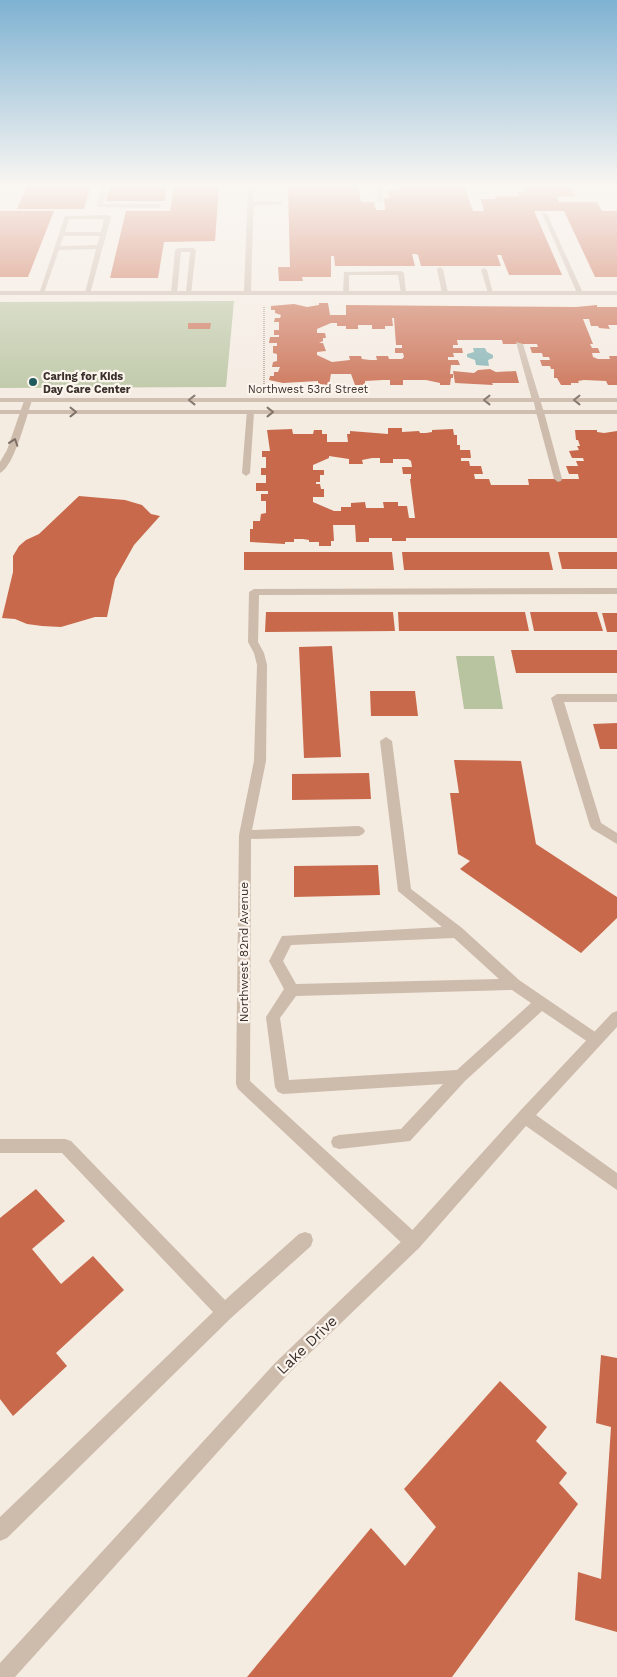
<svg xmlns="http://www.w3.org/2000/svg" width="617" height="1677" viewBox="0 0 617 1677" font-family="'Work Sans',sans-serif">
  <rect width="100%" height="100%" fill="#f4ebe1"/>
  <!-- green -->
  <path fill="#b8c4a0" d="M234,301l-8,86 -226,1v-86z
    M456,656h38l9,53h-39z"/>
  <!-- water -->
  <path fill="#7fb0b2" d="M473,348h12l2,4 6,3v3l-5,2 1,6 -13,-1 -1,-5 -8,-3v-3l7,-2z"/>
  <!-- building -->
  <path fill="#c8694b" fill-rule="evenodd" d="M27,186h64l-7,23h-67z
    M110,186h57l-2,15h-59z
    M174,186h45l-4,55 -51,1 -6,36h-48l16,-67h44z
    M288,186h70l3,16h13l2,8h9l-1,-12h5l-1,-7 12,-1 -1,-4h65l9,25h11l-3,-12h15l-1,-3h24l-1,-4h6l-2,-6h49l5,10 -20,1 3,5h38l5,9h15v66h-22l-31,-66h-30l28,64h-53l-8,-20h-4l4,11h-80l-3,-11 -2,-1h-4l3,12h-80l-1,-10h-3v21h-29l1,4h-24l-1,-14h12z
    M0,211h54l-26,66h-28z
    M319,303h9l2,12h16v-10l230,2 21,-2v2h20v18h-9l2,4 -11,-1 -1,-2h-7l-2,-7h-6l10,25h-3l2,4h6l2,5h-8l1,4 5,2h12l-1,-3h8v29h-9l-2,-4 -22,-1 -6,1 1,2h-8v2h-10l-4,-7h-3v-9h-3l-1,-3h-8l-2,-6h10l-1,-3h-6l-1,-4h-10l-2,-6h8l-1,-3h-34l-1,-4h-45l1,5h-5v3h9l1,5h-10l1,4h-6v3h10l2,5h-9l-1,9h3v4h-2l-1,7h-10v-2l-14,-3h-23v5h-13v-5h-7l-18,1v4h-10l-4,-11h-20l-2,11 -11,-1v-3l-35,2 -14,-3 1,-4h4v-4h4l2,-5h-8l1,-5 4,-1v-7l-4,-1v-7h4v-3h-8l1,-6h9v-2h-5v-5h5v-8h-5l1,-4h5l1,-3 -6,-2v-3h-4v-4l23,-2 13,3 12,-2zM392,318h2l2,27h6v3h-7v5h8l1,4 -2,2h-13l-1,-3h-12l1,4h-7l-8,-1 -1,-3h-12l1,4 -18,2 -15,-7v-3l9,-1 -3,-8h-4l4,-2v-3h3l-1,-5h-8v-4l14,-6h6v3h9v3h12v-4h14v4h13v-3h8z
    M188,323h23l-1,6h-22z
    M490,369l6,3 20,-1 3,12h-27l1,2 -38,-2 -2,-12 21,2 4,-3z
    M388,428h14v4l17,-1 1,2h6l6,-1v-2l21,-1 1,6h3v10h3v5h10l1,8h-10v3h8l1,5h11l2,8h-9l1,5h14l2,6h38l-1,-6h51l-1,-5h-9l-3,-8h12l-2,-5h8l-1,-3h-11l-3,-7 10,-1 -2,-4h3l-2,-6h-2l-1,-10h22v2l7,1 13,-2v107h-211v3h-14v-3h-23v4h-13l-1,-17h-22l1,16h-3v5h-12v-4h-10v-2l-6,-1h-9v3h-9v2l-35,-2v-13h3v-8h7l1,-7 5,-1v-12h-5v-7h7v-3h-12v-8h10v-8h-5v-7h5v-11h-4v-6h8l-3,-21 25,-1 1,5h20l1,-4h8v4h5v8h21l-1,-8h3v-3l38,3zM329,456l20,3v5h14l-1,-4 10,-2h8v5h13v-4h15l3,2 1,6h-10l1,7h8v5h-1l5,39h-6l-2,-12h-9v-4h-15l1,6h-18l-1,-6 -14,1v4h-10v4h-7l-21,-9v-5h11v-8h-3l-1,-5h-4v-2h4v-7h4v-5h-11v-5l16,-7z
    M79,496l46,4 17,5 9,9 9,2 -26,29 -19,34 -8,38h-12l-34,10 -19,-1 -15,-2 -12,-5 -13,-1 11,-46v-16l6,-10 7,-6 13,-6z
    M244,552h148l2,18h-150z
    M402,552h147l4,18h-149z
    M558,552h59v17h-55z
    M266,612h127l2,19 -130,1z
    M398,612h127l4,19h-130z
    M530,612h67l6,19h-69z
    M602,613h15v19h-10z
    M332,646l9,111 -37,1 -5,-111z
    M511,650h106v23h-101z
    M370,691h45l3,25h-47z
    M617,723v26h-17l-7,-25z
    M454,760l67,1 15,83 81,53v21l-36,35 -121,-84 10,-8 -12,-7 -8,-61h9z
    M369,773l2,26 -79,1v-26z
    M378,865l2,30 -86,2v-31z
    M36,1189l29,32 -33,28 29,35 32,-28 31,34 -68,63 11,13 -54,50 -13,-17v-181z
    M601,1355l16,3v274l-42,-12 3,-48 23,7 10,-152 -15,-4z
    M500,1381l47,46 -11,14 31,32 -8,10 19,21 -126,173h-205l124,-149 34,38 31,-39 -32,-38z"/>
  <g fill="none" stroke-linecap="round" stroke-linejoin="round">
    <!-- path -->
    <path stroke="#b9a596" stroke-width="2" stroke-dasharray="1 1" stroke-linecap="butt" d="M264,307v79"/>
    <!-- service -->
    <path fill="#cdbbac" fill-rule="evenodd" d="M101,186h6l-4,18h55l3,2 -3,2 -61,-1z
      M376,186h6l1,16 -5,-1z
      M281,201l2,3 -33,2 -3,-2 3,-2z
      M542,213l5,1 36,79 -1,1 -5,-1z
      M108,215l3,2 -21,77 -5,-1 11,-44 -37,1 -15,43 -5,1 26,-78zM69,219h35l-3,13h-36zM64,236h36l-3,9 -37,1z
      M178,248h15l3,2 -5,44 -5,-1 4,-41h-9l-4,41 -3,2 -3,-2 4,-43z
      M440,267l3,2 5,24 -3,2 -3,-2 -5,-24z
      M484,268l3,2 6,24 -5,-1 -7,-23z
      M401,271l3,2 2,21 -5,-1 -3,-18h-49v18l-3,2 -3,-2 1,-21z
      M516,342l7,2 17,56 -1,2 -7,-2z
      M247,410l7,2 -4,61 -4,3 -4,-3z
      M537,410l7,2 18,67 -1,2 -3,1 -4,-3 -18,-67z
      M617,588v6l-358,1 -1,47 6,11 3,12 -1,96 -14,69 107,-4 4,2 2,3 -2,3 -4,2 -108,3 -1,242 169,155 2,6 -2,6 -6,2 -6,-2 -169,-159 -2,-5 3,-249 15,-74 3,-96 -3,-12 -6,-11 1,-50 5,-3z
      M557,694h60v8h-53l37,121 16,10v11l-25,-15 -2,-3 -39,-128z
      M386,737l6,4 19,148 51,39 57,52 82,56 2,4 -2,4 -5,2 -5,-2 -49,-33 -77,70 -55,60 -71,8 -6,-2 -2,-5 2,-5 6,-2 62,-6 42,-45 -160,10 -5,-2 -3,-5 -9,-70 18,-28 -15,-28 13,-25 160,-9 -44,-36 -18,-150zM454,938l45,41 -203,5 -13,-23 8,-16zM512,990l19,13 -74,67 -168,10 -9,-62 16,-22z
      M0,1139h65l6,2 154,159 74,-66 6,-2 6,2 2,6 -2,6 -80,72 -224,220 -7,3v-24l213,-205 -151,-159h-62z"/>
    <!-- minor -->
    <path fill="#cdbbac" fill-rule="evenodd" d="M248,186h6l-3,105h366v4h-617v-4h244z
      M25,398l7,2c-5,15 -18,67 -32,73v-11l7,-12z
      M533,398l7,2 4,12 -1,2 -7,-2z
      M617,1011v16l-81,88 81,58v17l-91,-64 -107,122 -132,127 -272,302h-15v-14l275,-300 132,-127 113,-125 92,-98z"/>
    <!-- tertiary -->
    <path fill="#cdbbac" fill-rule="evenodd" d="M0,398h617v4h-617z
      M0,410h617v4h-617z"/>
  </g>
  <!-- one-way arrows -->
  <defs><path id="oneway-chevron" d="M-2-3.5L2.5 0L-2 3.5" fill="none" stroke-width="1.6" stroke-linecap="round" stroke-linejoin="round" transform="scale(1.25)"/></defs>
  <g stroke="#7d6f65">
    <use href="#oneway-chevron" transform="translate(192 400) rotate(180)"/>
    <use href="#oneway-chevron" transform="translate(487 400) rotate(180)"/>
    <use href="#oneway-chevron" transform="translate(577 400) rotate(180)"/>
    <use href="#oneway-chevron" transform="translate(73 412)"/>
    <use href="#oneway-chevron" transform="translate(270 412)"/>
    <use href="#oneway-chevron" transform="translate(14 442) rotate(-71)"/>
  </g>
  <!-- sky -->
  <linearGradient id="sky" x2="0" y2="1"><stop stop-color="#7eb2d2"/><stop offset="0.44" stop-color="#faf6f2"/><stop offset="1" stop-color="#faf6f2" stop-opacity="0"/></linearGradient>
  <rect width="617" height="421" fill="url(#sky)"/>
  <!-- markers -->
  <circle fill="#1f5a5e" stroke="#fbf5ee" stroke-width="2" cx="33" cy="382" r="5"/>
  <g text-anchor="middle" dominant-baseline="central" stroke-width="4.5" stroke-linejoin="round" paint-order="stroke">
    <!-- far-poi labels -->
    <g font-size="11" font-weight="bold" fill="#3b302b" stroke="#fbf5ee" text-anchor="start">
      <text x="43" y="376">Caring for Kids<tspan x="43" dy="13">Day Care Center</tspan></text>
    </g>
    <!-- far-street labels -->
    <g font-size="11" fill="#3b302b" stroke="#fbf5ee">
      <text x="308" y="389">Northwest 53rd Street</text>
    </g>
    <!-- street labels -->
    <g font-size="12" fill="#3b302b" stroke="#fbf5ee">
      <text transform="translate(244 952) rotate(-90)">Northwest 82nd Avenue</text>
    </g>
    <!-- near-street labels -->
    <g font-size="15" fill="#3b302b" stroke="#fbf5ee">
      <text transform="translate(307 1345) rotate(-44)">Lake Drive</text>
    </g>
  </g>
</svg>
